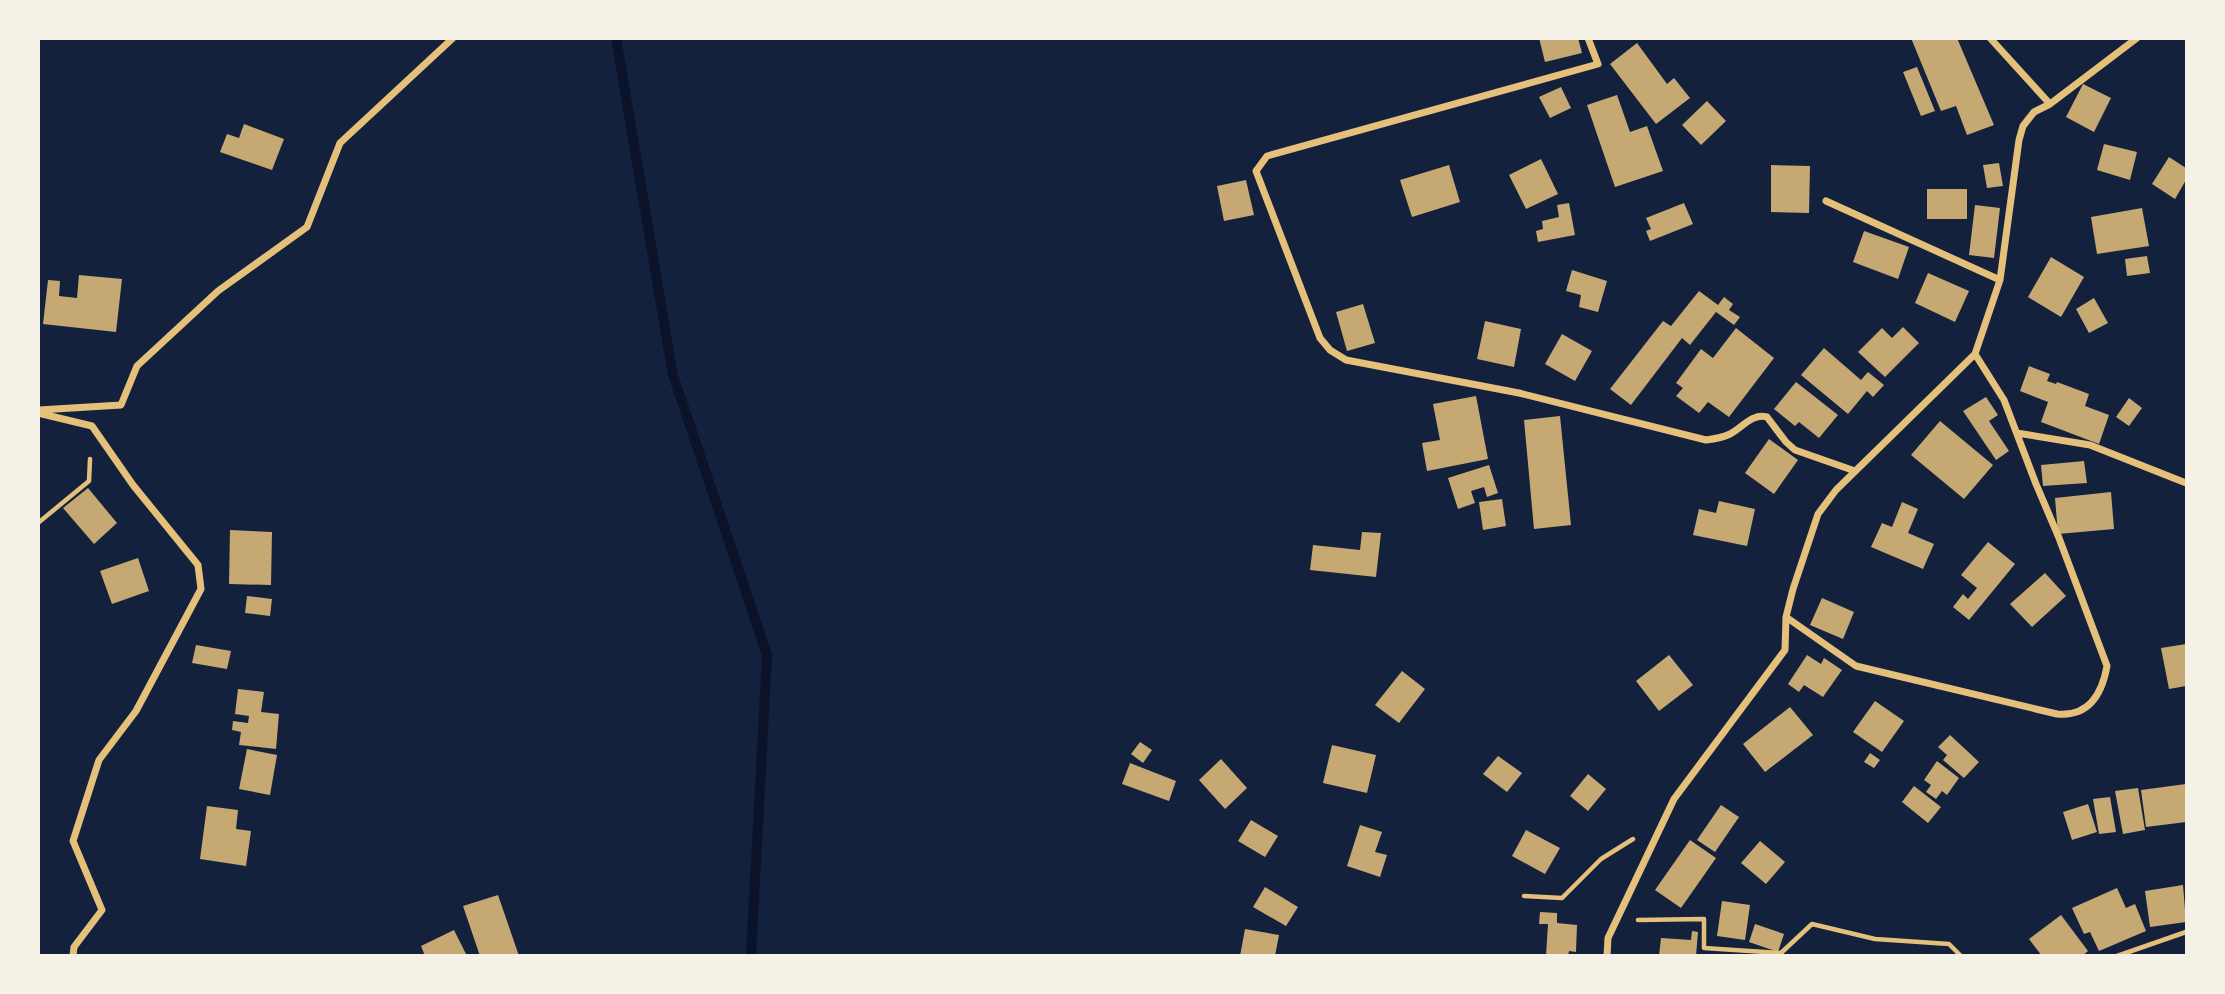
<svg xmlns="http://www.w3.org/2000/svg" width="2225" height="994" viewBox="0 0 2225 994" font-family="'PT Sans',sans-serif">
  <rect width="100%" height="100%" fill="#14213d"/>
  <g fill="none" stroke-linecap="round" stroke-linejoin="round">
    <!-- stream -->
    <path stroke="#0b132b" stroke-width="10" d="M616,38l57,337 94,280 -16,301"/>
  </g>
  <!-- building -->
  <path fill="#c6a872" d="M1539,38h39l4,15 -37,9z
    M1911,38h46l37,87 -27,10 -11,-29 -15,5z
    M1637,43l30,41 7,-6 16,20 -34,26 -46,-60z
    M1917,67l18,44 -14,5 -18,-44z
    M2083,84l28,14 -17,34 -28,-15z
    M1561,87l10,21 -21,10 -11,-21z
    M1617,95l13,37 17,-6 16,45 -48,16 -28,-82z
    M1707,101l19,20 -25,24 -19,-20z
    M244,124l40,15 -12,31 -52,-18 7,-18 12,4z
    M2104,144l33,8 -7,28 -33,-10z
    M2169,157l17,11v12l-11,19 -23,-15z
    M1541,159l17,35 -32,15 -17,-34z
    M1999,163l4,23 -16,2 -4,-23z
    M1449,165l11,37 -48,15 -12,-37z
    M1771,165l39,1 -1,47 -38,-1z
    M1246,180l8,35 -30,6 -7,-35z
    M1927,189h40v30h-40z
    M1569,203l6,32 -37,7 -2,-11 7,-2 -1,-8 17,-4 -2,-12z
    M1684,203l9,21 -43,17 -4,-10 5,-2 -5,-11z
    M1975,205l25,3 -6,50 -25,-3z
    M2142,208l7,38 -52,8 -6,-37z
    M1864,231l45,16 -11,32 -45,-17z
    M2147,256l3,17 -23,3 -2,-17z
    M2051,257l33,20 -23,40 -33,-20z
    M1572,270l35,11 -9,31 -19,-5 2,-12 -15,-4z
    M1928,273l41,18 -14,31 -40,-19z
    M79,275l43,4 -6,53 -73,-8 5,-44 12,1 -1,15 18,2z
    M1699,291l19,14 6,-8 9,7 -4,6 11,7 -6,8 -18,-13 -26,33 -8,-7 -51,67 -21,-16 53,-68 8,5z
    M2094,298l14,25 -19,10 -13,-24z
    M1363,304l12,39 -28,8 -11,-39z
    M1485,321l36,8 -7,38 -37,-8z
    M1903,327l16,16 -34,34 -27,-25 24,-24 10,10z
    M1736,328l38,30 -45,59 -21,-15 -9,11 -23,-17 7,-8 -7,-5 25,-34 12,9z
    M1562,334l30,17 -17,30 -30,-17z
    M1824,348l37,32 7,-8 16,13 -11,12 -6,-6 -19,23 -47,-39z
    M2029,366l21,8 -3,7 9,3 1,-2 32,12 -4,12 24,9 -10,29 -58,-22 7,-20 -28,-11z
    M1796,382l42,33 -19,23 -20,-16 -4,4 -21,-17z
    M1476,396l12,63 -61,12 -5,-28 18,-3 -7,-36z
    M1986,397l12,18 -9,6 20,30 -13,9 -33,-49z
    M2129,398l13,10 -13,18 -13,-9z
    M1560,416l11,109 -37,4 -10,-109z
    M1940,421l53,44 -29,34 -53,-44z
    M1769,439l29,21 -24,34 -29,-21z
    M2084,461l3,22 -44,3 -2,-21z
    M1489,465l9,28 -11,4 -3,-10 -13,4 4,12 -17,6 -10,-31z
    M88,488l29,35 -23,21 -31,-36z
    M2111,492l3,37 -56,5 -3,-36z
    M1502,499l4,27 -23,4 -4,-28z
    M1719,501l36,8 -8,37 -54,-11 6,-26 17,4z
    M1902,502l16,7 -10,24 26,11 -11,25 -52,-22 11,-24 10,4z
    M230,530l42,2 -1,53 -42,-1z
    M1362,532l19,1 -5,44 -66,-7 3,-25 47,5z
    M1988,542l27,22 -46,56 -16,-13 10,-13 5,5 9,-11 -16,-13z
    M138,558l11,33 -37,13 -12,-33z
    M2045,573l21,23 -34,31 -22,-23z
    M247,596l25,3 -2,17 -25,-3z
    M1822,598l32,14 -11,27 -33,-14z
    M2186,644v42l-17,3 -8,-41z
    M196,645l35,6 -4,18 -35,-6z
    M1669,655l24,30 -34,26 -23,-30z
    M1807,655l14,9 3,-6 18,12 -19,27 -19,-12 -5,7 -11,-8z
    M1402,671l23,18 -26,34 -24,-18z
    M238,689l26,3 -3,20 18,2 -3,35 -37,-4 2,-13 -9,-2 1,-9 15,2 1,-7 -14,-2z
    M1875,701l29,20 -22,31 -29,-20z
    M1790,707l23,28 -48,37 -22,-28z
    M1950,735l29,27 -15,16 -21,-18 4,-5 -9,-8z
    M1140,742l12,8 -9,13 -12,-9z
    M1332,745l44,10 -9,38 -44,-10z
    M247,749l30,6 -7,40 -31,-6z
    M1870,753l10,7 -6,8 -10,-6z
    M1498,756l24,17 -15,19 -24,-18z
    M1221,759l26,29 -22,21 -26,-29z
    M1937,761l22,17 -12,17 -5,-4 -6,8 -10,-7 5,-7 -7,-5z
    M1130,763l46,18 -7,20 -47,-17z
    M1588,774l18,15 -18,22 -18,-15z
    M2186,784v38l-40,5 -5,-37z
    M1914,786l27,21 -13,16 -26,-21z
    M2138,788l7,42 -22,4 -8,-43z
    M2110,797l6,35 -17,2 -6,-35z
    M2088,804l9,28 -25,8 -9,-28z
    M1721,805l18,12 -24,35 -18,-12z
    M207,806l31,4 -2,19 15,2 -5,35 -46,-7z
    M1251,820l27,16 -13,21 -27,-16z
    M1360,825l22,7 -7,20 12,3 -7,22 -33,-11z
    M1526,830l34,18 -15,26 -33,-18z
    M1690,840l26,18 -35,50 -26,-18z
    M1760,841l25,21 -19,22 -25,-21z
    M2183,885l3,37 -36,5 -5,-36z
    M1265,887l33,20 -12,19 -33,-19z
    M2117,888l9,20 9,-4 11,27 -47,20 -9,-19 -6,2 -12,-26z
    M498,895l21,61h-39l-17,-50z
    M1722,901l28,4 -5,35 -28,-4z
    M1540,912l17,1v10l20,2 -1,27 -7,-1 -1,5h-22l2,-32h-9z
    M2061,915l27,36 -6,5h-40l-13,-17z
    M1755,924l29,10 -6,18 -29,-10z
    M1245,929l34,6 -4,21h-35z
    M454,930l13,26h-42l-4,-10z
    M1692,931l6,1 -2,24h-37l2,-18 30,2z"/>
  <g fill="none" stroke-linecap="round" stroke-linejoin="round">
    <!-- path -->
    <path stroke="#e5c07b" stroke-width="4.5" d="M38,523l51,-42 1,-22
      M1524,896l38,2 39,-39 32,-20
      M1638,920l66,-1v29l77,5 31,-29 63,15 74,5 12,12
      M2117,956l69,-24"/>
    <!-- minor -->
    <path stroke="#e5c07b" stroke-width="7" d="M1588,38l10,26 -331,92 -11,15 64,167 10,12 16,10 173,33 187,47c8,-1 16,-2 24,-6 12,-6 22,-21 37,-17l19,25 9,8 60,21
      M1990,38l60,66
      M1826,201l174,79
      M39,410l82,-5 16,-39 81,-75 89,-64 33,-84 113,-105
      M38,413l54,13 41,59 65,80 3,24 -65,122 -37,49 -26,81 29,69 -28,37 -1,9
      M2017,433l73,12 96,38
      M1786,617l70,49 201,48c32,3 45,-20 50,-48l-48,-128 -23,-54 -32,-84 -29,-46
      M1607,956l1,-18 66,-139 111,-149 1,-33 7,-28 25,-75 18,-24 139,-136 25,-74 19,-140 4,-14 11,-14 16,-8 87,-66"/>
  </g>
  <!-- border -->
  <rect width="2225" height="994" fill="none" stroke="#f6f1e7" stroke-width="80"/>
</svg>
